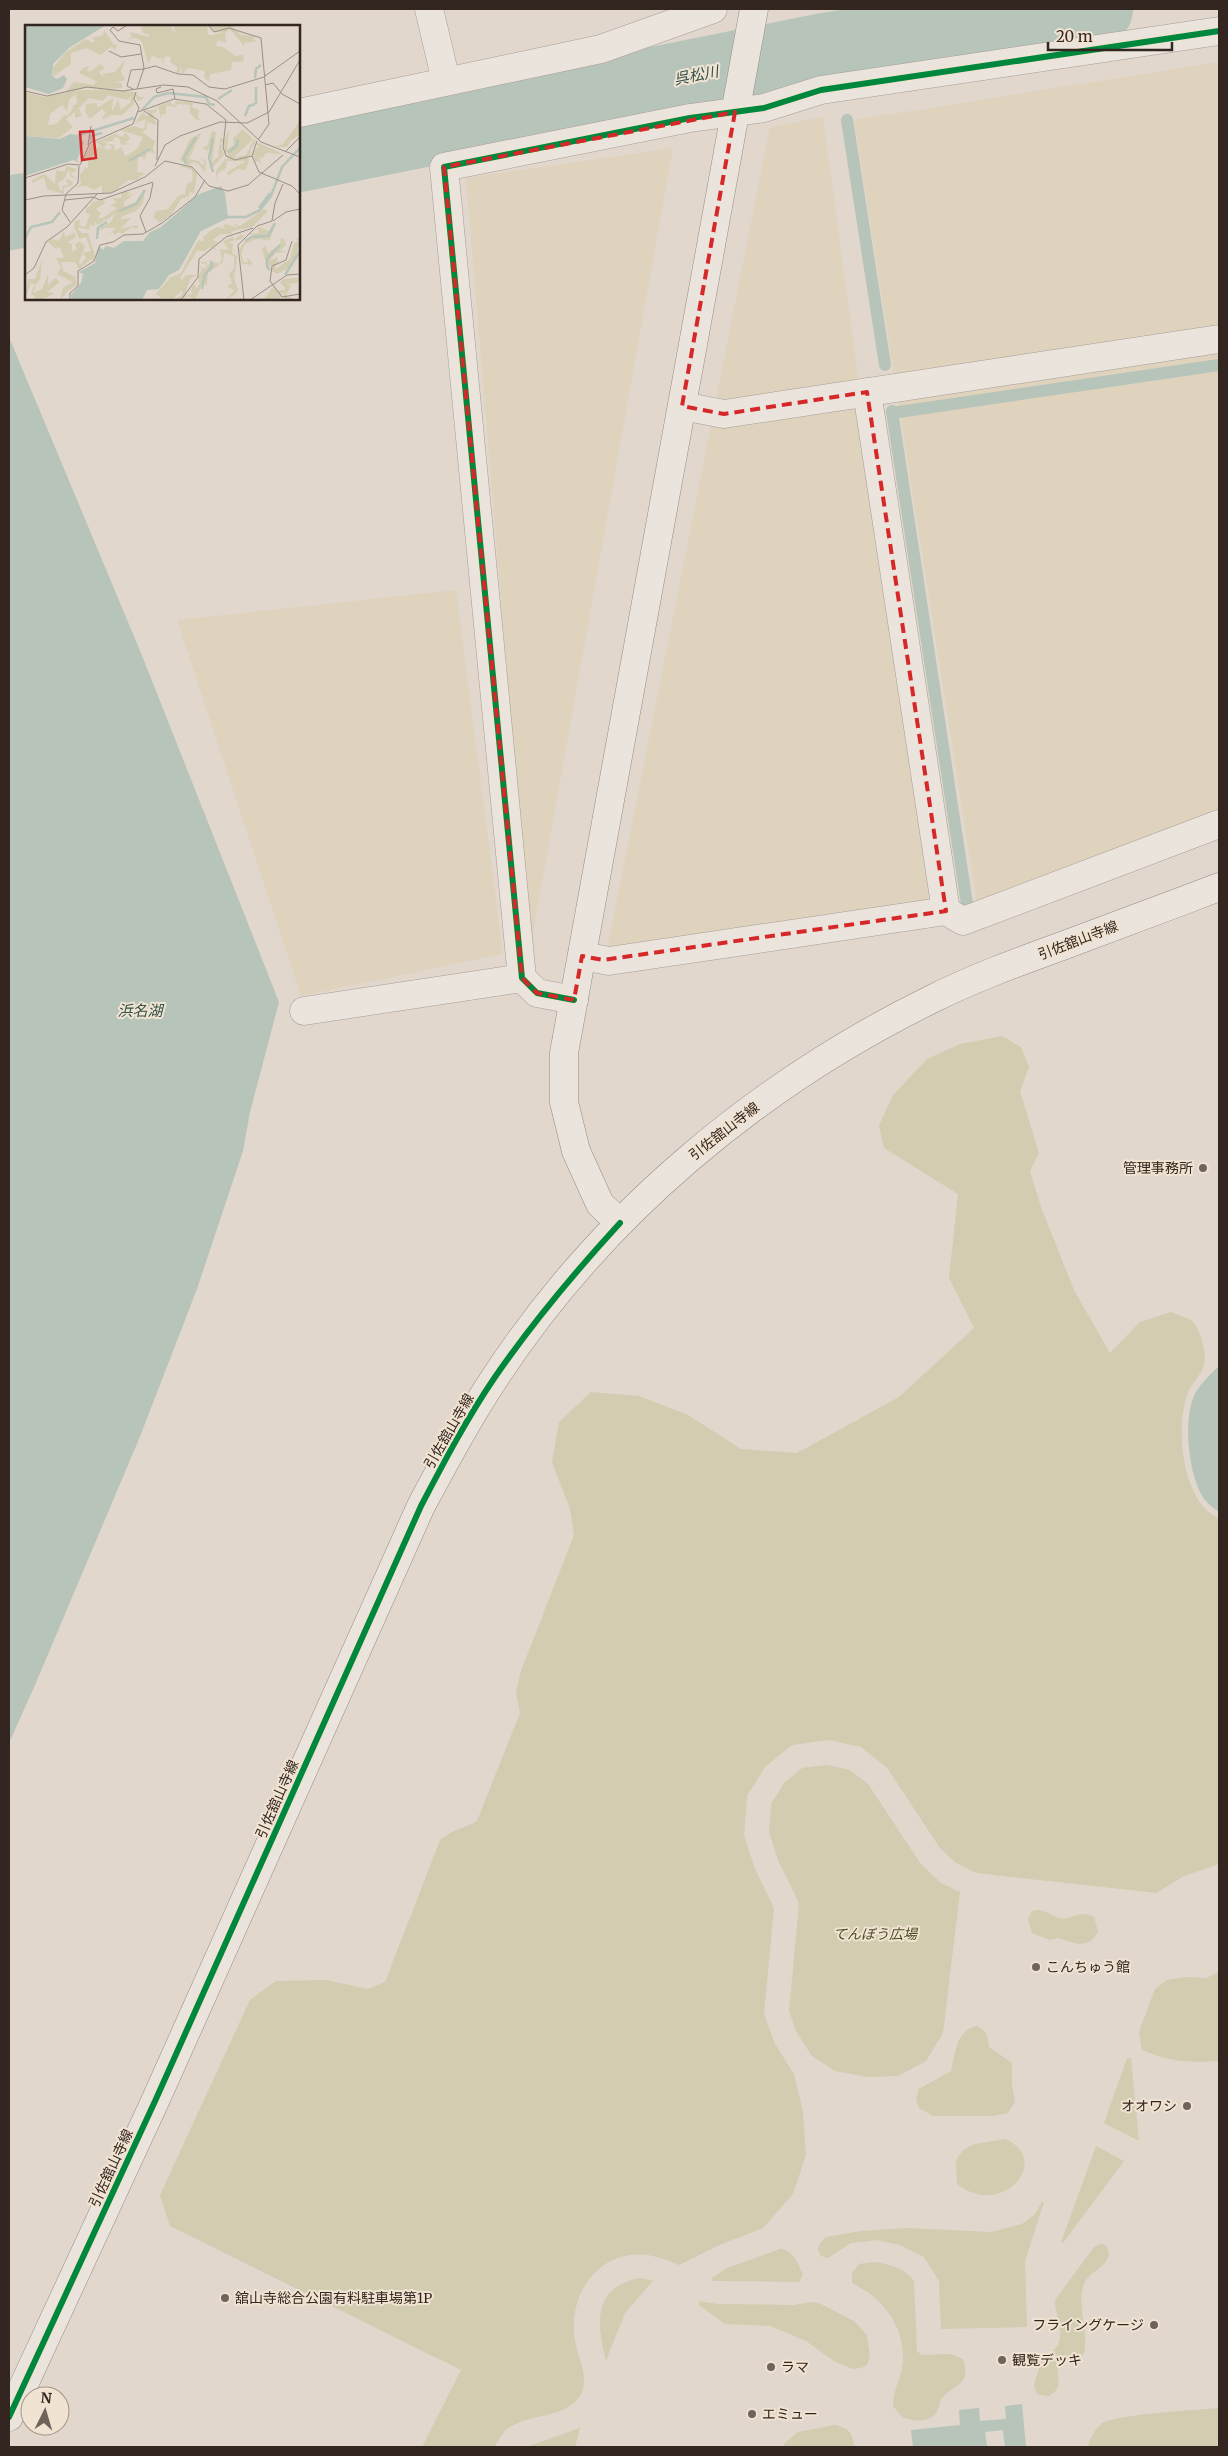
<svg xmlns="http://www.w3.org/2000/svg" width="1228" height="2456" viewBox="0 0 1228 2456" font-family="Merriweather,'Noto Sans JP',serif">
  <rect width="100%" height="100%" fill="#e1d7cc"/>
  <!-- farmland -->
  <path fill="#dfd3be" d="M1219,62v752l-242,89 -123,-783z
    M823,117l107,792 -323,41 163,-823z
    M673,148l-143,802 -64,-772z
    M456,590l47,364 -202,42 -124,-376z"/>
  <!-- green -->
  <path fill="#d2ccb0" d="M1002,1036l19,11 8,20 -9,24 19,62 -9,18 11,36 33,83 36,63 30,-31 31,-10c6,3 16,5 21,9 7,6 13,27 13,36 0,14 -10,22 -16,33 -15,33 -8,113 30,128v346l-35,12 -28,17 -180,-20 -20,-10 -16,-15 -53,-80 -26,-21 -32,-7 -37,5 -27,22 -18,29 -3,39 11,34 19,39 -10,106 11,30 19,30 9,38 3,43 -13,39 -30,34 -46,18 -38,19c-23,-11 -48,-16 -72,-2 -28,18 -38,51 -31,83 4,14 13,34 5,48 -13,25 -53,19 -74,35 -5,4 -9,13 -13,18h-72l39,-77 -291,-144 -10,-31 90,-195 26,-19 50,-1 42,9 17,-7 55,-142c14,-11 22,-11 37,-19l43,-108 -4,-21 5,-21 53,-136 -4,-26 -18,-47 7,-40 32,-30 48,4 49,19 53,34 56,4 102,-56 75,-69 -25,-50 9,-84 -74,-46 -5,-22 14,-31 34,-36 33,-15z
    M827,1765l23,5 18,14 53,80 20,19 19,9 -17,141 -17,28 -28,15 -30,1 -33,-6 -23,-15 -15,-23 -8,-22 10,-108 -21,-43 -9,-28 2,-28 13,-21 18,-15z
    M1039,1910c8,1 12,5 19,8 12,4 19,-9 36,-1l4,15 -5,7 -6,4 -9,1 -20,-6 -8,2 -18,-7 -4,-14 4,-8z
    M1219,1971v90c-30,2 -48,1 -77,-11l-3,-18 16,-43 12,-9 18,-3 22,1z
    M976,2026c11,4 12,10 13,21l23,16v22l3,17 -7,11 -16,3h-59l-14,-8 -3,-9 3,-10 32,-18c4,-16 5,-41 25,-45z
    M1127,2058h4l8,83 -35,-18z
    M1005,2139c48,20 -2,81 -48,45l-1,-24 8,-11 11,-5z
    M1096,2146l28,15 -61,82 -2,-1z
    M1042,2202h2l-19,59 2,66 -86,2 -2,-48 -15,-24 -24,-12 -23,-5 -26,3 -23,15 -7,-2 -3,-6 2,-7 6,-6 35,-6 46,-3 84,4 31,-8 13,-10z
    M1100,2244l6,1c11,20 -16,24 -22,39 -8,19 5,48 0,70 -8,4 -16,3 -24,6 -8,16 8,26 -12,36l-11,-2c-6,-13 0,-14 2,-25 2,-6 1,-10 6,-14 6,-4 12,-5 14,-13 4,-13 -4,-28 -4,-42l39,-53z
    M780,2249c14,1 17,14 23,25l-4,8 -86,-1 -1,-3 15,-10z
    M876,2262c15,3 29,6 38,19l3,70 5,4 29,-1 12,5c8,28 -7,23 -21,39 -3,5 -3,10 -6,15 -6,9 -24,9 -33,4 -4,-2 -7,-8 -10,-11 0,-14 4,-18 7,-30 9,-29 -3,-59 -25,-78 -6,-6 -15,-10 -23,-15v-10l7,-9z
    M640,2278l13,3 -28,32 -19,48c-10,-39 -13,-74 34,-83z
    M699,2301l18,3 77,1 18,-3 9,2 33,17 13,14 3,21 -3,9 -6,3 -9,1 -18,-8 -28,-20 -36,-15 -45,-2 -26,-19z
    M1219,2408v39h-131c1,-7 7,-18 13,-23 13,-10 98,-14 118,-16z
    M835,2425c14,3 18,8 19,22h-70v-3l14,-12z
    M580,2428l-5,19h-49z"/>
  <!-- water -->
  <path fill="#b7c4b9" d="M9,337l134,321 136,344 -29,110 -7,39 -46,138 -58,150 -104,246 -26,58z
    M1219,1366v146c-5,-4 -10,-7 -14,-12 -17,-23 -23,-84 -9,-108 6,-10 15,-18 23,-26z
    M1022,2404l4,43h-21l-2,-17 -18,2 2,15h-74l-2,-17 49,-5 -1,-15 20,-2 1,13 26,-2 -1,-13z"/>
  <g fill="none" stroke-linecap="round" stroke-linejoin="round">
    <!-- stream -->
    <path stroke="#b7c4b9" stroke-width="12" d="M836,48l5,27
      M847,120l38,245
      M892,411l75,493
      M892,413l327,-48"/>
    <!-- river -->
    <path stroke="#b7c4b9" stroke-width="74" d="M299,155l525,-105 272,-41
      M9,213l17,-3"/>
    <defs>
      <path id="street" d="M429,9l17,72
        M299,113l302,-64 112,-40
        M867,392l79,519 17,10 256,-97
        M682,406l42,8 495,-75
        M582,956l27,5 337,-50
        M574,1000l-37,-7 -15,-15 -78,-811 246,-49 74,-10 57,-18 398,-59
        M304,1011l218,-33"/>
      <path id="secondary" d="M620,1223l-20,-19 -24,-53 -12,-49v-49l190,-1044
        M9,2417l147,-318 265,-593c23,-43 46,-86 73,-127 107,-164 263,-294 438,-380 42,-21 86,-37 130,-53 53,-20 105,-39 157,-59"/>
    </defs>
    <!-- street casing -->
    <use href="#street" stroke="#a69d95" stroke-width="29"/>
    <!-- secondary casing -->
    <use href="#secondary" stroke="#958c85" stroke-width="29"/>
    <!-- street -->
    <use href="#street" stroke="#eae4dd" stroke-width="28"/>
    <!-- secondary -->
    <use href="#secondary" stroke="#eae4dd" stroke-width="28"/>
    <defs>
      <path id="cycleway" d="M574,1000l-37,-7 -15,-15 -78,-811 246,-49 74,-10 57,-18 398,-59
        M9,2417l147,-318 265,-593c23,-44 46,-88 74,-129 38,-55 80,-105 125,-154"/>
    </defs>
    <!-- cycleway casing -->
    <use href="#cycleway" stroke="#f1e3d2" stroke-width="9"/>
    <!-- cycleway -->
    <use href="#cycleway" stroke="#00873e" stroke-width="6"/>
  </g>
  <!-- marked area -->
  <path fill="none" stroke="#d62828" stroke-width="4" stroke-dasharray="10 6" stroke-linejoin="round" d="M735,112l-53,294 42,8 143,-22 79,519 -343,49 -21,-4 -8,44 -37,-7 -15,-15 -78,-811z"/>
  <!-- markers -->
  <g fill="#70635c" stroke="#f1e3d2" stroke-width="2">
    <circle cx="1203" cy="1168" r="5"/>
    <circle cx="1036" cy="1967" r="5"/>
    <circle cx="1187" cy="2106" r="5"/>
    <circle cx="225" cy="2298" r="5"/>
    <circle cx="1154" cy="2325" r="5"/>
    <circle cx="1002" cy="2360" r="5"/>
    <circle cx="771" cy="2367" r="5"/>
    <circle cx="752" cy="2414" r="5"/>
  </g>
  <g text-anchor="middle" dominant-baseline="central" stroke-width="4" stroke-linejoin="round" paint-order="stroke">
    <!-- street labels -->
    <g font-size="14" fill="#33251f" stroke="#f1e3d2">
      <text transform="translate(1078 940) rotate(-21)">引佐舘山寺線</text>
      <text transform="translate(724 1131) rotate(-38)">引佐舘山寺線</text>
      <text transform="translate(449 1431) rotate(-60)">引佐舘山寺線</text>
      <text transform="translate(277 1799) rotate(-66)">引佐舘山寺線</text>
      <text transform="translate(111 2168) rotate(-65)">引佐舘山寺線</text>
    </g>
    <!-- poi labels -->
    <g font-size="14" fill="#33251f" stroke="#f1e3d2" text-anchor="start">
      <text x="1193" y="1168" text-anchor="end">管理事務所</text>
      <text x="1046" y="1967">こんちゅう館</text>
      <text x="1177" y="2106" text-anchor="end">オオワシ</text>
      <text x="235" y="2298">舘山寺総合公園有料駐車場第1P</text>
      <text x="1144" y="2325" text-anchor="end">フライングケージ</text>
      <text x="1012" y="2360">観覧デッキ</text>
      <text x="781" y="2367">ラマ</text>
      <text x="762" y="2414">エミュー</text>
    </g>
    <!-- park labels -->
    <g font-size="14" font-style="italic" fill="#4a4d27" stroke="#f1e3d2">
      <text x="875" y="1934">てんぼう広場</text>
    </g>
    <!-- water labels -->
    <g font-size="15" font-style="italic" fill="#2f5149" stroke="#f1e3d2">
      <text transform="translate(696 75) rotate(-11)">呉松川</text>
      <text x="140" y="1010">浜名湖</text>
    </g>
  </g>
  <!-- overview -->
  <g transform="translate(25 25)">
    <rect width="275" height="275" fill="#e1d7cc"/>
    <path d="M125,0h20l5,9 -1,-9h33l1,10h5l10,-3 -9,-1 -6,-6h22l11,10 15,1 -3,3 4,2 -13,2v3l-14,-17 -5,4 1,10 -8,-3 -3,6 8,1 12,9 8,-1 1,6 -12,1 -1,8 -21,4 -1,8 -5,-5 1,-6 -17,-3 -6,6 -1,-8 -2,8 -3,-1 2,-5 -8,-6 1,-5 -6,-1 -3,8v-7l-2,2 -8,-3 -4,7 -6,-21 -5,-4 -10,1 5,-2 -2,-5 18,5 2,-2 -7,-2 -2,-6zM79,5l10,15 3,-1 -2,7 -3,-5 -12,9 -13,-7 -16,5v11l-18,13 -1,-8 14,-17 20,-13 6,4 3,-2 -3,-3 11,-3zM101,34l-5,12 4,9 -10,2 7,1v5l-56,3 8,-9 20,3 2,-4 -17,-8 4,-5 6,-2 -2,4 3,2 10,-8 5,4 -6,4 3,4 4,2 -4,-4 13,-2zM62,63l48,4 4,5h6l-7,4 -3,-6 -1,9 -12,11h-12l-3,4 -1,-4 -1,4 -3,-1 4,-6 -4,-3 -12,10 -5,-7 1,-8 11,-1v5l16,-10 -1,14 6,-12 3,10 9,-7 1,-7 -4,4 -19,-5 -5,6 -14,-3 -10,10 3,8 -7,2v-6l-9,7 7,8 -14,11 -34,-2v-44l19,5zM51,69l1,9 -6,4h3l-7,9 -3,-1 -7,9 -9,1 2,-11 12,-9 5,7 2,-12zM151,76l17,2 -1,4 7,3 -1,8 4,2h-6l-6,-7v-8l-12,-1 -3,3 -9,-2v9h-4l-1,4 -3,-12 12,-4 4,4zM130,81l2,6 -5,1 5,12 -10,-3 -1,8 -4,2 13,9 -2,7 2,6 -7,-3 -4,9 -1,-3h-5l-1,15 8,1 -9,7h-8l-15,12 -11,1v-8l-8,5 -8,-4 -11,1 6,-3 -1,-9 5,-7 -3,-1 6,1v-7l9,-3 -2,-4 -8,6 -3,-3 8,-14 7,7 -2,-4 13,4 2,-3 -4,-3 -5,4 -7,-6 19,-8 8,3 2,-5 5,6 -5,5 5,1 -9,1 -2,-7 -5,-1 -1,4 -12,1 13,3 1,6 6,-4 4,9 3,-1 10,-7 5,-11 -23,-7 14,-4 10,3 2,-10 -11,4 2,-3 6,-8 3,4 4,-1 -4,-5h9zM275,96l-1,14 -9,6 -3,6h-11l7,-3zM212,99l16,15 -20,19 13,-3 8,-16 2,2 -2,4 2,-2h3l23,11 -16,-1 -3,5 -4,-1 2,7 -3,-3 -3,2 -2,-11 6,-6 -3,-2 -5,4 -1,8 -12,4 -9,-2 -3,-2 6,-5 -7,2 -1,-11 5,-13 -2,21 7,-5 -1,-7 9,-8zM187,106l4,1 -4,30 6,-5 2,-19 4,2 -4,3 4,12 -12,13 -2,-21 -6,9 3,-5 -5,-4 5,-1zM176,108l-12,26 10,2 4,5 2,-4 -6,-5 7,4 -1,11 -7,-8 -5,-2 -4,3 -9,-5 10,-21zM200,134l23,-1 1,2 -3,10 -9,-1 -8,6 -3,-2 20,-12h-19l-1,7 -9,6 -1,7v-10zM41,141l11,3 -6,5 7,6 -7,-3 -2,-8 -5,10 -6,4 2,7 3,1 -1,-5 8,-2 -4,-2 1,-3 6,3 -1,3 -8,3v6l-17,-5 -3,-12 -11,6 -1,-3 12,-6 11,10 1,-14 9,2zM156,141l10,1 9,7 -3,-1 -3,21 -4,-3 -1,5 -8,3 -10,16 -11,8 -7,-6 3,-6 12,-2 10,-13 7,-2 2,-10 6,-3 -1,-11 -9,-3 -2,2zM120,164l-2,14 -7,8 -13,5 -9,9 6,-6 11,-1 -11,11 18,-4 -1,4 -5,-2 -10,7 -3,-2 -4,3 -3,-3 -7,5 11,-9h-11l-5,3 1,-3 10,-6 4,-8 -17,11 -3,-3v4l-5,-1 -1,5 -12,-3 4,6h7l7,23 -2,5 -2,-2 -12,10 -4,-7h-14l2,9 12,6 2,8 -8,5 -7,8 3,2h-5l3,-12 10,-6 -16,-8 4,-7 -5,-9h8l-4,-11 -4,2 -8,-7 4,-3 7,2 5,-10 1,6 9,-4 2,4 -9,6 5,1v8l5,-3 -2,-5 5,-3 5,5 -6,17 2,1 5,-6 -3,-5 8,-2 -5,-14 -7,2 -5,-13 1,-5 5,-1 -1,5 6,2 5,-12 -4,-2v-7l3,1 4,-5 11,-2 1,3 -9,6 5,4 -3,5h5l14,-10 -7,-3 7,-2 -5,-5h9l1,-6h8l-4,5 9,-4 -11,9v5l16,-7zM239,184l4,2 -16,16 -19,4 -2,3h-10l-9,6 6,2 -5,5 5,5 -8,-5 -5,4h-8l-17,27 2,2 4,-5h11l-7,4 -4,12v5l6,-2 -1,-6 4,-4 1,5 4,-5 -2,-6 4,-9 -3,-3 7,3v-6l-3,1 -2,-2h6v5l4,-6 8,3 3,-4 -2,-11 9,1 -6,-9 10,-4 1,3 7,-6 3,2 -2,3 -14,3 5,2 -1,9 5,3 -3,23 4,11 -3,4 -10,6 10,-10 -8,-3 5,-4 -3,-9 5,-6v-12l-10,-3 -1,9 -15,11 -1,11 3,-2 -4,4 -2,-6 -9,20 -6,-4 -13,4 6,-6v-4l-8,8h-13l-5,-4 15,-17 10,-4 15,-29 3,-4 5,2 -1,-5 7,-6 8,-4 7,2 -1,-3 -4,1 6,-3 12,4 -4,-4 6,2zM250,200l-5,15 -14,-1 -11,5 -4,10 3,9 4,-1 -1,-5 5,6 -4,4 1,-3h-7l-3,-14 5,-8 14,-5 -9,-3 9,-1 1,-2 -1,-2 -5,2 6,-4 10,4zM256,213l3,1 2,6 -6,5 6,2 -11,1 -5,8 7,-4 1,7 4,-2 -7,4 1,3 14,-10 4,-16 5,-2 -3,-2h4v4l-6,18 -7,8 -10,5 -5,-3v4v-7l2,-3 -7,2 -5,-18 3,-4 3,8 12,-9zM17,235l-2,19 -5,6 -4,-2 -6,15 3,-19h7zM23,249v11l7,-7 5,4 -13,10 8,1 -12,6 -11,1 4,-3 -5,-3 2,-6 3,-3 -3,8 9,-4zM275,253l-3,5 -12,1 6,1 -5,10 9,5 -10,-1 -2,-7 -4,8h-22l9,-3 7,-10 6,4 7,-2 -6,-7 4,-3z" fill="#d2ccb0" fill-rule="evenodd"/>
    <path d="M0,0h81l-37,23 -16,16 -1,12 5,3 7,-4 3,4 -4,9 -14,6 -24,-7zM45,109l9,1 5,8 -7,17 3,3 -7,-3 -48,16v-40l35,3zM196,161l4,7 3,25 -27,13 -22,39 -10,5 -10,14 -12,1 -5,10h-70l-1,-5 10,-12 2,-9 -4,-2 16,-9 4,-17 4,4 3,-4 8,2 10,-7h19l7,-9 11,-5 38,-33z" fill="#b7c4b9"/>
    <path fill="none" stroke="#b7c4b9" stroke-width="2.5" d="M230,53l1,-9 5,-4M193,74l14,-9M231,79v-17M117,85l12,-13 14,-4 38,4 3,7 6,1M220,91l4,-10 6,-2M54,113v-3l55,-17M66,116l-1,-5 12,-3M0,117l43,14 -1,5M17,124l24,13M203,128l8,-7 2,-6M104,136l21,-12M161,139l-2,-6 12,-21M188,147l-4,-14 4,-20M234,183l11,-15M94,186l17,-7 9,-14M200,192h21l14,-7 11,-14 11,-29 18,-19M0,213l6,-11 21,-5 8,-10M72,214l1,-11 9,-6M220,216l7,-4 16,-1 7,-13M245,245l-3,-3v-8l13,-14M260,250l15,-24M177,264l3,-15 7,-7 -1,-6"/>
    <path fill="none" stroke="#9b9087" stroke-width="1" d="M102,0l-9,6 -5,-4 -3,3 9,11 21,4 4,23 -7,21M183,0l6,7 15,-4 32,10 8,86 -11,16M84,26l12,6 20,-3M119,44l11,-3 23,8 15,1 16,12 16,2 39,-12M240,51l35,-25M240,60l8,-2 9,11 18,10M136,62l-5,2 1,4 16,-4 2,10M108,64l-6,-3 4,-16 13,-1M0,66l22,5 40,-9 36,4 41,-6 24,2 29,14 44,41 39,15M119,86l14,9 -1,40M113,87l36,-13 32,5 20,16 -3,27 3,9 9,4 17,-4M232,116l-5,15 7,16 33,14 8,8M63,120l3,-19M260,127l15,-15M130,141l10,-21 15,-9 40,-14 27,1 22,-11 31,-52M0,153l43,-14 12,1 10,-22 43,-19 6,-16 -5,-9 2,-7M0,175l19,-4 67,-3 34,-16 20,-16 27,6 17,19 19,5 20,-6 35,-30M40,175l28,-3 7,3 53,-18M248,196l13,-9 14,-3M45,197l-8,-12 4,-16 12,-11 1,-17M121,207l-6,-16 10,-18 3,-15M267,216l-6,19 -14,6 -2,15 12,16 18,-3M0,250l9,-7 12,-26 21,-15 30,-33M45,275v-7l8,-7v-15l16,-10 6,-16 13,-3 11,-7 19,-1 19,-11 33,-26 10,-17M156,275l17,-23 1,-18 27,-22 27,-9M219,275l-6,-55 19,-19 15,-5 3,-18 8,-19M225,275l37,-25 13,-1"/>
    <path fill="#d62828" fill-opacity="0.15" stroke="#d62828" stroke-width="2.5" d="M68,106l3,27 -14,2 -2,-28z"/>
    <rect width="275" height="275" fill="none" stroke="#33251f" stroke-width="2.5"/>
  </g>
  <!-- border -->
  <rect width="1228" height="2456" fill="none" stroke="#33251f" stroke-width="20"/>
  <!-- north arrow -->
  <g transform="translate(45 2411) rotate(5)"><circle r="24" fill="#f1e3d2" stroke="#a5978a"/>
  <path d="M0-4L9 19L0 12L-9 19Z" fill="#70635c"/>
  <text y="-8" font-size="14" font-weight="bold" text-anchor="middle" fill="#33251f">N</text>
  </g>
  <!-- scale -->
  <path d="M1048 42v8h124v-8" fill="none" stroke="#33251f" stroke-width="2.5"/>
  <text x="1056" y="42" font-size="15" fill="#33251f" stroke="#f1e3d2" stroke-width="4" paint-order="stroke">20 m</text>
</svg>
